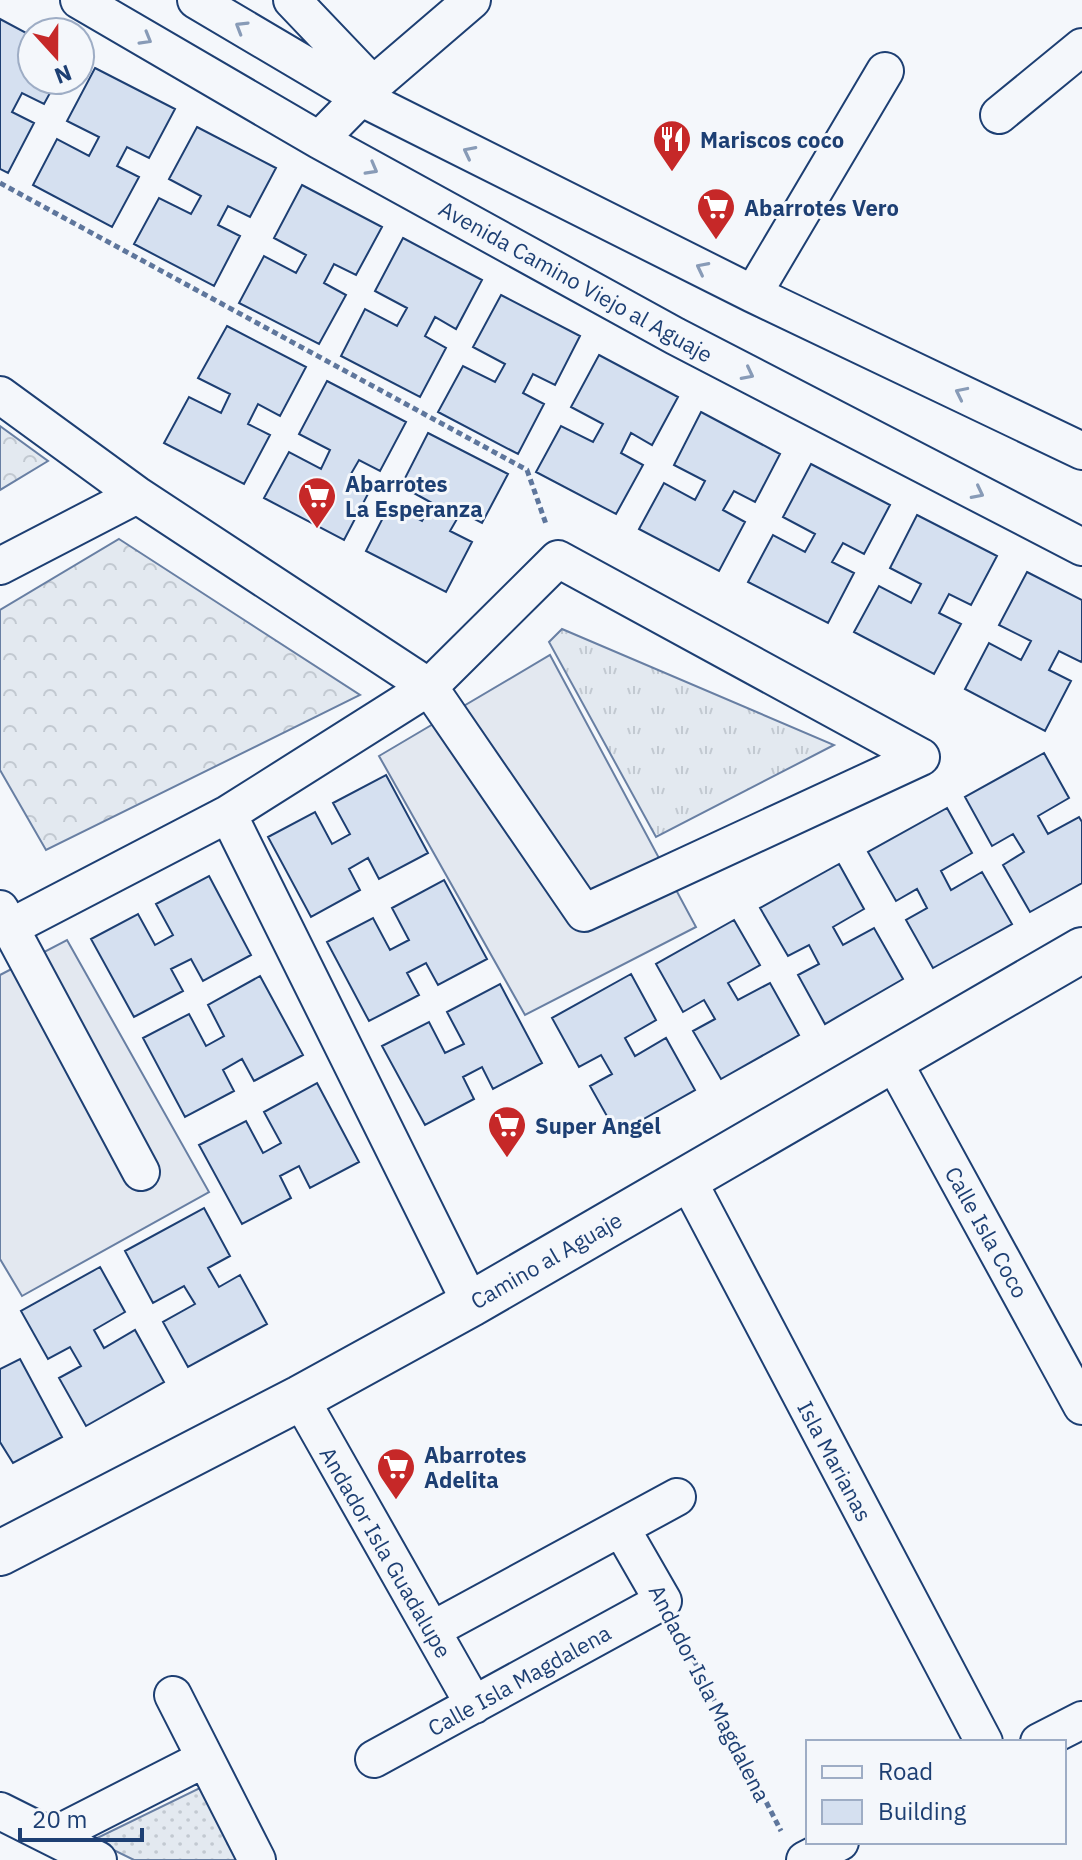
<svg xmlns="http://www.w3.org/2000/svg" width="1082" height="1860" viewBox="0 0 1082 1860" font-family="'IBM Plex Sans',sans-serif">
  <defs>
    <pattern id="grass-tufts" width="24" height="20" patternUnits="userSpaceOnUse" patternTransform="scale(2)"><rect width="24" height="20" fill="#e3e9f0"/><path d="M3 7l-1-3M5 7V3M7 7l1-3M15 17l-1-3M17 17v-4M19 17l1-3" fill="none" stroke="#c2c9d1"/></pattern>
    <pattern id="forest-crowns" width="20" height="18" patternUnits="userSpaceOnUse" patternTransform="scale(2)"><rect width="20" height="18" fill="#e3e9f0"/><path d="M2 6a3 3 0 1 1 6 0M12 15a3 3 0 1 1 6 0" fill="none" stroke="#c2c9d1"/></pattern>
    <pattern id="garden-dots" width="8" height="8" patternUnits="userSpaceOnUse" patternTransform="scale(2)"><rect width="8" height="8" fill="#e3e9f0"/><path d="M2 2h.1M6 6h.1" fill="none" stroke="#c2c9d1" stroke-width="1.8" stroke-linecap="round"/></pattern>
  </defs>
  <rect width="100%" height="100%" fill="#f4f7fb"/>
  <!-- grass -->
  <path fill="url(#grass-tufts)" stroke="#687fa3" stroke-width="2" d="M562,629l272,116 -178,92 -107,-195z"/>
  <!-- forest -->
  <path fill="url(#forest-crowns)" stroke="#687fa3" stroke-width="2" d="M0,426l48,35 -48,29z
    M119,539l241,156 -314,155 -46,-80v-160z"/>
  <!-- garden -->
  <path fill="url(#garden-dots)" stroke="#687fa3" stroke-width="2" d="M206,1785l42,75h-114l-41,-20z"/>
  <!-- parking -->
  <path fill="#e3e8f0" stroke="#687fa3" stroke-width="2" d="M550,655l146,272 -171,88 -146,-259z
    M67,940l142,252 -187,104 -22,-37v-284z"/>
  <!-- building -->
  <path fill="#d5e0f0" stroke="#1d3f73" stroke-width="2" d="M0,19l32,17v44h25l-13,24 -22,-11 -10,19 22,11 -26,50 -8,-4z
    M95,68l80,41 -26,49 -22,-11 -10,19 22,11 -27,50 -79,-42 24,-46 32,17 10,-19 -32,-16z
    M197,127l79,41 -26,49 -22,-11 -10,19 22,11 -26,50 -80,-42 25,-46 32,16 10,-18 -32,-17z
    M302,185l80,42 -26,48 -22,-11 -10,19 22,12 -27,49 -80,-41 25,-47 32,17 10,-18 -32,-17z
    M403,238l79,42 -26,49 -21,-12 -10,19 21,12 -26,49 -79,-41 24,-47 32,17 10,-18 -32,-17z
    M501,295l79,41 -25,49 -22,-11 -10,19 21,11 -26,50 -80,-42 25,-46 32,16 10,-18 -32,-17z
    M227,326l79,41 -26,49 -22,-12 -10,20 22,11 -26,49 -80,-41 25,-46 32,16 9,-19 -32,-16z
    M599,355l79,42 -26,48 -21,-12 -10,20 22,12 -27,49 -80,-42 25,-46 32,16 10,-18 -32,-17z
    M327,381l79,41 -26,49 -21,-11 -11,19 22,11 -26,50 -80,-42 25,-46 32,17 9,-19 -31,-16z
    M701,412l79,42 -25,48 -21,-11 -11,19 22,12 -26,49 -80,-42 25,-46 31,17 10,-19 -31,-16z
    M428,433l80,41 -26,49 -21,-11 -11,19 22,11 -26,50 -80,-41 24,-47 32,17 10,-18 -31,-17z
    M811,464l79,41 -26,49 -21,-11 -11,19 22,11 -26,50 -80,-41 25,-47 32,17 10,-18 -32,-17z
    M917,515l80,41 -26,49 -22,-11 -10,19 22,11 -27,50 -80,-42 25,-46 32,17 10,-19 -31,-16z
    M1027,572l55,28v60l-1,2 -22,-11 -10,19 22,11 -26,50 -80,-42 24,-46 32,17 10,-19 -32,-16z
    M1044,753l25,45 -31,18 10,18 31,-17 3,5v61l-52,29 -27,-47 21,-13 -11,-18 -21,12 -27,-49z
    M386,775l42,78 -49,26 -11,-21 -19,11 11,21 -49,27 -43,-80 47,-25 17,32 18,-10 -17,-31z
    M947,808l25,45 -31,18 10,19 31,-18 30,52 -79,44 -27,-48 21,-12 -10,-19 -21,12 -28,-49z
    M839,864l25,45 -31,18 10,18 31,-17 29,51 -78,45 -27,-49 21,-11 -10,-19 -21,11 -28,-48z
    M209,876l42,79 -48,26 -12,-22 -20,10 12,22 -49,26 -43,-78 47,-25 17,31 18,-10 -17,-31z
    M444,880l43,79 -49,26 -12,-22 -19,10 12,22 -50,26 -42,-79 46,-24 17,32 19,-10 -17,-32z
    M734,920l26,45 -32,18 10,17 32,-17 29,52 -78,44 -28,-48 22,-12 -11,-19 -21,12 -27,-48z
    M631,974l25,46 -31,18 10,18 31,-18 29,52 -78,44 -27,-48 22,-12 -11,-19 -22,12 -27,-49z
    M260,976l43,79 -49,26 -12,-22 -19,11 11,21 -49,26 -42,-79 46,-24 17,32 18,-10 -16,-31z
    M500,984l42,79 -49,26 -11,-22 -19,10 11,22 -49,26 -43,-79 47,-24 16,31 19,-9 -17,-32z
    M317,1083l42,79 -49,26 -11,-22 -19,10 11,22 -49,26 -43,-79 47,-24 17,32 18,-10 -17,-31z
    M204,1208l26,48 -22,12 11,19 21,-12 27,49 -79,43 -25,-45 32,-18 -11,-18 -31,17 -28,-52z
    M100,1267l25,45 -31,18 10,18 31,-18 29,52 -78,44 -27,-48 22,-12 -11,-19 -22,12 -27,-48z
    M20,1359l42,78 -49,26 -13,-21v-73z"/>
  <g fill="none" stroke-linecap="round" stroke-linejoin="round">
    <defs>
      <path id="street" d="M79,0l240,140 356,196 407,211
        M196,0l164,97 393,197 329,157
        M292,0l81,85
        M999,115l83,-68
        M319,140l54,-55 99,-85
        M753,294l132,-223
        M0,395l137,100 292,192 155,226 337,-156
        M0,566l137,-71
        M228,814l243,490
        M0,909l141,263
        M11,927l217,-113 201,-127 129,-128 363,198
        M892,1059l190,347
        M687,1179l297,563
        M300,1398l174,307
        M432,1630l245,-133
        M173,1695l84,165
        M1039,1742l43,-22
        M374,1759l289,-158 -42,-73
        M0,1811l98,49
        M53,1836l151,-77
        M805,1860l35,-18"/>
      <path id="secondary" d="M0,1553l300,-155 171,-94 611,-354"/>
    </defs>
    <!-- street casing -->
    <use href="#street" stroke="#1d3f73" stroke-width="40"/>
    <!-- secondary casing -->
    <use href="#secondary" stroke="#1d3f73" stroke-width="48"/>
    <!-- path -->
    <path stroke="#5e769c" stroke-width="5" stroke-dasharray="6 4" stroke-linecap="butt" d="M0,183l527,287 19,54
      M680,1633l101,198"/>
    <!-- street -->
    <use href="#street" stroke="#f4f7fb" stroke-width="36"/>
    <!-- secondary -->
    <use href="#secondary" stroke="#f4f7fb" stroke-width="44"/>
  </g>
  <!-- one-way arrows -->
  <defs><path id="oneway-chevron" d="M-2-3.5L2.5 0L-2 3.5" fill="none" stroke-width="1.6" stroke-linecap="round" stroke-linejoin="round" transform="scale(2)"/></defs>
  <g stroke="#889bb7">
    <use href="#oneway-chevron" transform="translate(241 27) rotate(-149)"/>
    <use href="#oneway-chevron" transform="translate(146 39) rotate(30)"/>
    <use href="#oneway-chevron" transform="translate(469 152) rotate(-153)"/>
    <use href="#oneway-chevron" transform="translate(372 169) rotate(29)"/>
    <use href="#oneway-chevron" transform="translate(702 268) rotate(-153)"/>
    <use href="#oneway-chevron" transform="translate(748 374) rotate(27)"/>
    <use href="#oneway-chevron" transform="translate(961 393) rotate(-154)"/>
    <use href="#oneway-chevron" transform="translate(978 493) rotate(27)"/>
  </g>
  <!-- icons -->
  <defs>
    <symbol id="restaurant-pin" viewBox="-11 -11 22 30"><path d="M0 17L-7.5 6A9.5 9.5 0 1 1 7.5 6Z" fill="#c62828" stroke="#f4f7fb"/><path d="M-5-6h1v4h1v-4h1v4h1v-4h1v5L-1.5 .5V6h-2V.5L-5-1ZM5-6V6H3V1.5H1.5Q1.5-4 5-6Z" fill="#fff"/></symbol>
    <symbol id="supermarket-pin" viewBox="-11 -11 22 30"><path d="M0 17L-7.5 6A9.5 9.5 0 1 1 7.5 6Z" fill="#c62828" stroke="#f4f7fb"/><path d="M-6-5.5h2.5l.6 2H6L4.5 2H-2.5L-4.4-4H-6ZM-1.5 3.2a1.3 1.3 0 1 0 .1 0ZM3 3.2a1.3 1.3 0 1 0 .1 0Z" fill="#fff"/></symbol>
  </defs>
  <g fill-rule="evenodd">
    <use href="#restaurant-pin" x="650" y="117" width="44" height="60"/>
    <use href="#supermarket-pin" x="694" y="185" width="44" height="60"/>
    <use href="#supermarket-pin" x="295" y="474" width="44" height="60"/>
    <use href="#supermarket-pin" x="485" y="1103" width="44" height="60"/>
    <use href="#supermarket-pin" x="374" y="1445" width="44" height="60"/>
  </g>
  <g text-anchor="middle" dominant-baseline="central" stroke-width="6" stroke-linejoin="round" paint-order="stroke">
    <!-- poi labels -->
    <g font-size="22" font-weight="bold" fill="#1d3f73" stroke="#f4f7fb" text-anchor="start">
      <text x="700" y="139">Mariscos coco</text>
      <text x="744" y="207">Abarrotes Vero</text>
      <text x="345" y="483">Abarrotes<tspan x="345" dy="25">La Esperanza</tspan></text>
      <text x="535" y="1125">Super Angel</text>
      <text x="424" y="1454">Abarrotes<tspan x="424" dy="25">Adelita</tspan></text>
    </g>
    <!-- street labels -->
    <g font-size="22" fill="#1d3f73" stroke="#f4f7fb">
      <text transform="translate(576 281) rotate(29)">Avenida Camino Viejo al Aguaje</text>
      <text transform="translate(987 1232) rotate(61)">Calle Isla Coco</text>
      <text transform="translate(546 1260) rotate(-30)">Camino al Aguaje</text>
      <text transform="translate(835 1461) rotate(62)">Isla Marianas</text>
      <text transform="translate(386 1552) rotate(60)">Andador Isla Guadalupe</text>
      <text transform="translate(519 1680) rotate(-29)">Calle Isla Magdalena</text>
      <text transform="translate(710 1693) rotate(63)">Andador Isla Magdalena</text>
    </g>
  </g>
  <!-- legend -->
  <rect x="806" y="1740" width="260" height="104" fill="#f4f7fb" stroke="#9eadc5" stroke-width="2"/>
  <rect x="822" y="1766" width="40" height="12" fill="#f4f7fb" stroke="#9eadc5" stroke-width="2"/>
  <text x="878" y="1780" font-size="24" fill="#1d3f73">Road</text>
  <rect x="822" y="1800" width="40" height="24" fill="#d5e0f0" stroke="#9eadc5" stroke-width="2"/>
  <text x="878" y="1820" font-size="24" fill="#1d3f73">Building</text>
  <!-- north arrow -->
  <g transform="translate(56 56) rotate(159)"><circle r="38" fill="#f4f7fb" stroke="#9eadc5" stroke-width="2"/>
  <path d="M0-6L14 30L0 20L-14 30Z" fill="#c62828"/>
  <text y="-12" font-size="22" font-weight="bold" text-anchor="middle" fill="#1d3f73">N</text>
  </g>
  <!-- scale -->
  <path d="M20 1828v12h122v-12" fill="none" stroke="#1d3f73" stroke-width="4"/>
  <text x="32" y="1828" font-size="24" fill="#1d3f73" stroke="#f4f7fb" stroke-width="6" paint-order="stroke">20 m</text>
</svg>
